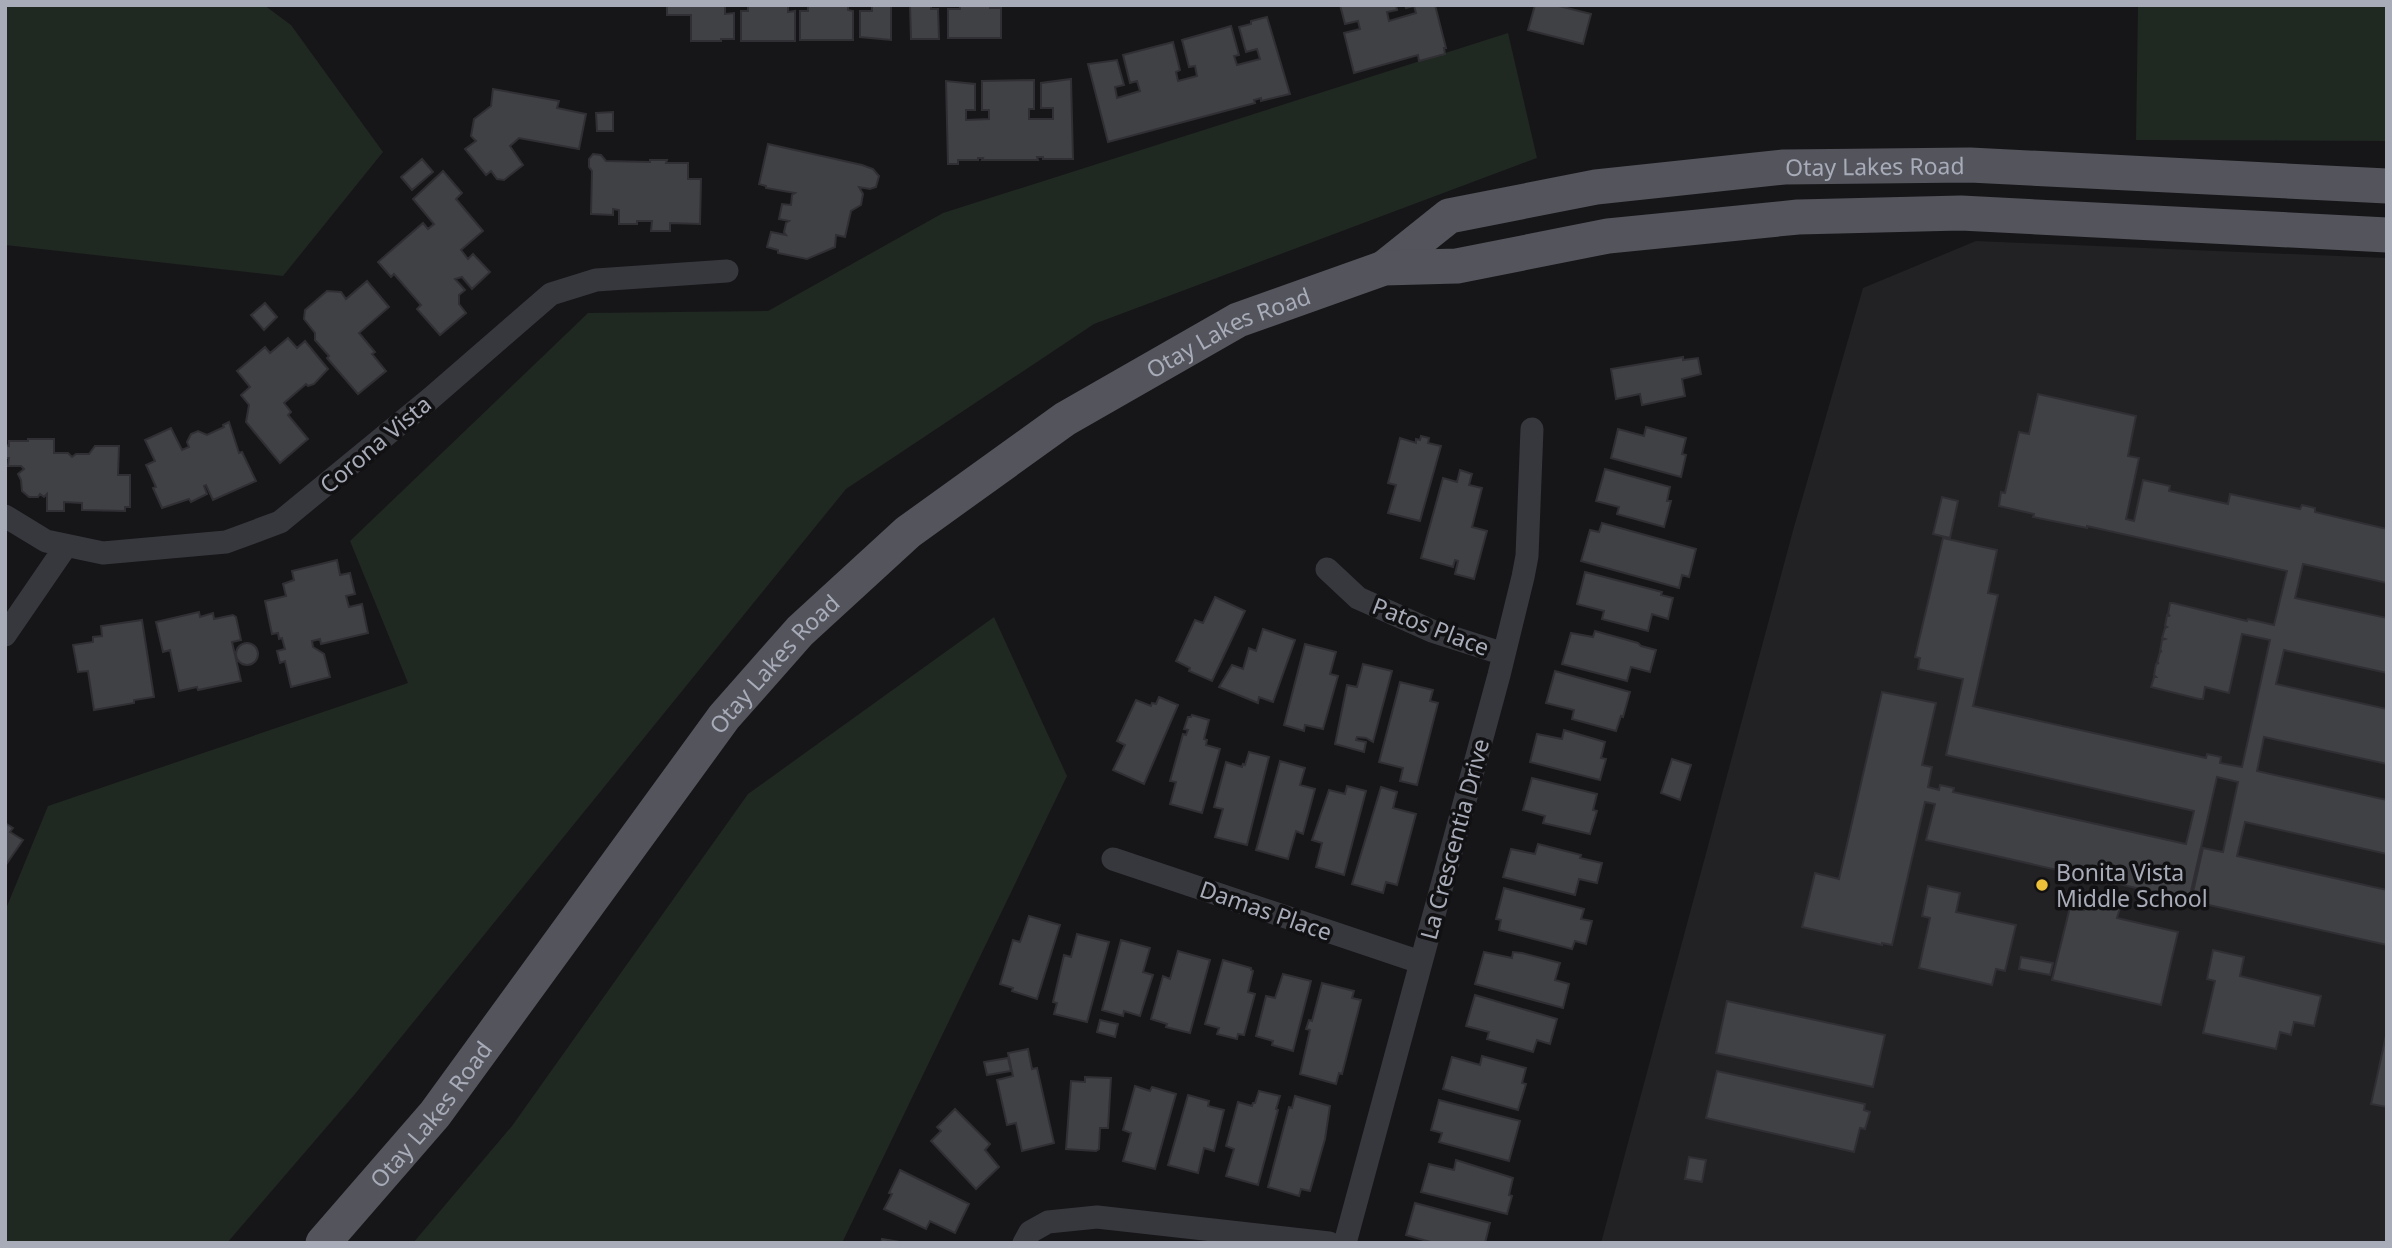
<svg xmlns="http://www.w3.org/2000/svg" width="2392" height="1248" viewBox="0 0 2392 1248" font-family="'Noto Sans',sans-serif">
  <rect width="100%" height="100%" fill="#161618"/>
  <!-- built -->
  <path fill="#222225" d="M1976,241l411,17v985h-786l193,-716 69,-239z"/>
  <!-- green -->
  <path fill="#202822" d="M5,5h259l27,20 92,127 -100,124 -278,-31z
    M2138,5h249v136l-251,-1z
    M1508,33l29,125 -443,166 -248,165 -491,605 -128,149h-222v-332l43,-105 360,-123 -58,-142 238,-228 180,-2 175,-98z
    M994,617l73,159 -225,467h-429l99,-117 236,-332z"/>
  <!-- building -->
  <path fill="#404145" stroke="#303034" stroke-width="2" d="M667,5h58v9l9,-1v26h-13v2h-30v-26h-24z
    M748,5h40v7l7,-1v30h-54v-30h7z
    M808,5h40v5l5,1v29h-53v-29h8z
    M872,5h19v35l-31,-3v-26h12z
    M910,5h21v4h7l1,30h-28z
    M960,5h30v3h11v30h-53v-29h12z
    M1340,5h56l1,5 -10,2 2,9 27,-8 -2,-7 -8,2 -1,-3h30l11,43h-2l1,6 -26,7 -1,-6 -64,18 -10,-40 16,-4 -2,-8 -13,3z
    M1535,5h20l36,9 -8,30 -55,-14z
    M1267,17l23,77 -29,7v-3l-7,2 1,3 -147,39 -20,-78 29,-4 7,25 -9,2 2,11 23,-7 -3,-10 -7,2 -7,-28 50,-13 7,28 -4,2 2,9 19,-5 -2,-10 -6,1 -7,-27 49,-14 8,29 -5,1 3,9 23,-6 -3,-10 -11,3 -7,-25 12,-3v-3z
    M1071,79l2,80h-30v-2h-6l1,3h-56l1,-2h-5v2h-20v4h-10l-2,-83 29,3v26h-9v10l23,-1v-9h-7v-29l52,-1v29h-5v10h24v-11h-12v-25z
    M493,89l66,12 -2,7 29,6 -7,35 -60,-11 -9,8 13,19 -19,15 -7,-1 -6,-8 -5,4 -21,-26 11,-8 -5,-5 3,-17 17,-13z
    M613,112v19h-16l-1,-18z
    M768,144l94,21 11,4 6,7 -3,11 -6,2 -11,-2 4,7 -2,11 -10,6 -6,26 -9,-2 -1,12 -28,12 -29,-6v-3l-11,-3 4,-15 15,3 -2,-3 2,-9 3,-2 -10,-2 3,-15 9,1 1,-10 3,-2 -29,-5v-2l-7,-2z
    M593,154l8,1 5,6 44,1v-2h17l-1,3h22v16h13l-1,45 -30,-1v8h-19l1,-10h-15v3h-18v-14l-6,-1v6l-22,-1 1,-43 -3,-4v-8z
    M422,159l11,13 -21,18 -11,-13z
    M443,171l19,22 -6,6 27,32 -22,19 7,9 5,-5 17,18 -18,17 -10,-12 -7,2 10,11 -6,5v9l7,9 -26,22 -23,-26 4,-4 -27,-31 -3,3 -13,-15 45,-39 5,6 6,-5 -21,-25z
    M367,281l22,26 -30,26 16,19 -3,2 14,17 -28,23 -31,-36 2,-2 -14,-16v-7l-11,-14 1,-9 22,-19 14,1 5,7z
    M265,303l12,14 -13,13 -13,-15z
    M288,338l9,10 8,-7 23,28 -14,15 -6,2 -2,-2 -22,19 7,9 -3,3 20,24 -28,24 -34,-41 3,-17 -8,-10 9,-8 -13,-16 28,-24 5,6z
    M1683,357v3l15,-2 3,16 -19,5 3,17 -43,9 -2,-11 -24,5 -5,-30z
    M2038,394l98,22 -8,40 11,2 -13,61 8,2 9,-41 27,6 -1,5 59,13 2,-10 70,15 2,-4 13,3v4l72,17v54l-84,-19 -8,34 92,20v55l-103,-23 -8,34 111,25v55l-123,-27 -7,34 130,29v54l-142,-32 -8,34 150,34v55l-196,-44 12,-53 20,4 15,-70 -21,-5 -28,123 -263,-60 9,-36 -10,-2 -33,143 -10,-2v2l-80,-18 13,-54 24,6 43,-187 54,11 -14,62 10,2 -4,20 11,3 1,-5 14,3 -1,4 233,52 8,-33 -248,-56 17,-76 -45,-10 2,-11 -5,-1 28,-119 54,12 -9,43 10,2 -25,111 233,52 1,-4 14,3 -1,6 22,4 28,-127 -28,-6 -13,59 -24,-6 -2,12h-4l-48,-12 3,-10h2l-2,-2 2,-11 3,-1h-2l3,-11 2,-1h-2l2,-11 3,-1 -3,-1 3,-10 2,-1 -2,-1 2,-11 3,1 -2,-2 2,-11h3l74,18 1,-2 26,6 13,-54 -200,-45v2l-54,-11 1,-3 -35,-8 2,-14 4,1 14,-61 10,2z
    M229,422l10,31 3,-1 14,29 -43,19 -7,-15 -2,1 3,8 -16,8 -2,-3 -27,9 -9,-20 3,-1 -10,-22 9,-4 -10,-21 26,-12 11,22 7,-3 -2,-5 4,-8 7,-3 9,4 17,-8 -1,-2z
    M1646,427l40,11 -4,16 4,1 -5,22 -70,-19 7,-29 26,7z
    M1421,436l8,2 -1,5 13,3 -21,75 -32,-8 8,-28 -8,-2 12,-45 16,5v-4l4,1z
    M28,439h26v14h14l4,4 4,-3h13l6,-8h24l-1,29h12v32h-5v4l-43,-1v-7l-18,-1v9h-17v-17l-3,3 -4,-3 -2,3h-9l-7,-6 -1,-11 -3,-6 6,-5 -3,-3h-13l1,-8h-3v-13l3,1v-5h19z
    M1605,469l65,18 -3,14h4l-7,26 -47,-13 2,-7 -23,-6z
    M1460,470l12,4 -3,11 13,3 -10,39 15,4 -13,48 -19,-5 3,-13 -3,-1 -2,7 -32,-9 22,-80 14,4z
    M1942,497l16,4 -8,37 -17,-4z
    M1602,523l94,26 -7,28 -7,-2 -3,13 -98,-27 9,-31 9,2z
    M337,560l3,15 10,-2 5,21 -9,2 3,11 13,-3 6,29 -47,11 -1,-5 -8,2 1,6 11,7 6,23 -39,10 -6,-26 -5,2 -3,-12 8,-2 -3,-11 -3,1 -1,-6 -6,1 -7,-33 21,-5 -3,-12 11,-4 -2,-9z
    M1585,572l77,20 -1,3 12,3 -5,21 -16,-5 -4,17 -46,-12 2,-8 -27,-7z
    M1215,597l30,14 -33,70 -23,-10 1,-3 -14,-7 19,-41 8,3z
    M199,612l1,5 13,-4 1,6 19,-4 3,2 5,23 -9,2 9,39 -43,9 -1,-3 -18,4 -9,-41 -7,2 -7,-30z
    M142,620l12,77 -20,3v3l-40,7 -6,-39 -10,1 -5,-27 20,-3v-5l9,-1 -1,-10z
    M1263,629l32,11 -22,62 -14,-5 -1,6 -39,-16 13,-22 11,4 6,-21 7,3z
    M1595,631l43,12 3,3 15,4 -6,22 -19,-5 -4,14 -65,-17 9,-31 22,4z
    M236 654a11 11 0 1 1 22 0a11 11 0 1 1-22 0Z
    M1305,644l31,8 -6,22 8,2 -15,53 -18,-4 -1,6 -20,-6z
    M1363,664l29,7 -19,71 -7,-4 -9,-1 -1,3 10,2 -2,10 -29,-8 12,-59 10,2z
    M1555,671l75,21 -7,25 -2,-1 -5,15 -44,-12 2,-9 -28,-7z
    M1400,682l33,8 -3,11 8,2 -21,82 -17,-4 3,-13 -24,-6z
    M1159,697l19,8 -34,79 -31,-14 12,-25 -8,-4 19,-41 15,6 1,-3 4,1z
    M1192,715l17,5 -5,19 3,1 -1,5 14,4 -18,64 -32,-9 6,-22 -6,-1 13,-47 3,1 2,-5 -4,-1 4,-12h3z
    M1564,730l41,12 -4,16 5,1 -6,21 -70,-18 7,-28 25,5z
    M1249,752l20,5 -22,88 -32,-8 8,-28 -9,-2 12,-45 16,5 1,-3 2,1z
    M1672,759l19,6 -11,35 -19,-7z
    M1280,761l25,7 -5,17 15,4 -12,45 -7,-3 -8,28 -32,-9z
    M1532,778l65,16 -4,16 4,1 -7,23 -47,-11 2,-7 -22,-6z
    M1347,786l19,5 -22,84 -28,-8 6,-24 -10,-3 17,-50 16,4z
    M1381,787l16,5 -4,16 23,6 -19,71 -11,-3 -3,11 -31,-9z
    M5,823l8,5 -3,4 13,8 -18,26z
    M1538,844l43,11 -1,3 22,5 -5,20 -18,-4 -4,16 -72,-18 8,-28 24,5z
    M1928,886l32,7 -4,19 60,13 -11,46 -9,-2 -4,16 -73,-17 11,-50 -8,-2z
    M1504,888l80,21 -3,10 11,2 -6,23 -11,-3 -3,8 -73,-19 2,-10 -5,-1z
    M2086,900l34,8 -3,10 61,14 -17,73 -109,-25 18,-73 14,3z
    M1029,916l31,9 -23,74 -25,-8 1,-3 -13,-4 13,-44 7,2z
    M1077,934l32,8 -22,80 -33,-8 3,-11 -4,-1 11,-47 7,2z
    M1121,940l29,8 -7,24 10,3 -13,41 -16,-5 -1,5 -21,-6z
    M2213,950l31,7 -4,19 81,20 -7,30 -20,-4 -3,13 -11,-3 -4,17 -73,-16 12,-52 -8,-2z
    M1178,951l32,9 -20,73 -24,-6 1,-3 -16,-5 12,-43 7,3z
    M1484,952l28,6 1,-6 9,1 38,10 -5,17 14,4 -6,24 -88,-24z
    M2021,957l32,6 -3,12 -31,-6z
    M1223,960l28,8v2l2,1 -5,21 7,2 -11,41 -6,-1 -1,5 -20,-5 2,-6 -14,-4z
    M1283,974l28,7 -18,70 -21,-6 1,-4 -17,-5 10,-40 9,2z
    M1322,983l32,8 -2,7 9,2 -19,74 -3,-1 -3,11 -36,-10 10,-44 -4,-1 3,-9 3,1z
    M1475,995l82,24 -7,25 -13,-4 -4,12 -46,-13 2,-7 -23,-6z
    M1727,1001l158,34 -12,52 -157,-34z
    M1100,1020l18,4 -3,13 -18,-5z
    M2387,1031v76l-16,-3z
    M1028,1049l4,20 5,-1 17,75 -32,8 -6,-28 -9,2 -10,-45 16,-4 -5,-23z
    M1482,1056l44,12 -4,15 4,1 -8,26 -75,-21 9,-32 28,8z
    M1008,1058l3,13 -24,4 -3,-13z
    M1717,1071l148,33 -1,6 6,2 -5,17 -5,-1 -6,24 -148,-34z
    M1085,1077l26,1 -3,50h-8l-1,21 -3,2 -30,-2 5,-68 14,1z
    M1135,1086l15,5 2,-4 24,7 -21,75 -32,-8 8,-28 -8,-3z
    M1259,1091l21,5 -4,13 2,1 -20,75 -32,-9 8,-27 -8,-3 12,-44 14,4 1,-3h2z
    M1188,1095l21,6 -1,5 16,4 -10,41 -10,-3 -6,25 -30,-8z
    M1295,1096l35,10 -5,33 -15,52 -9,-2 -2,7 -31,-9 21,-80 3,1z
    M1439,1100l81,21 -11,40 -70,-19 3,-9 -11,-3z
    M955,1109l35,35 -5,6 14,17 -23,22 -45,-48 10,-10 -4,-4z
    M1689,1157l17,3 -4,22 -17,-3z
    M1456,1160l57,18 -4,17 3,1 -5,18 -86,-22 8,-28 25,6z
    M900,1170l69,34 -14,29 -25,-12 -4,8 -42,-20 8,-15 -3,-1z
    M1415,1203l75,20 -5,20h-51l-28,-8z
    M882,1239l24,4h-25z"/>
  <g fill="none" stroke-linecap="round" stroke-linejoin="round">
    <!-- minor -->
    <path stroke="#37383d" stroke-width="23" d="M5,516l41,25 57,12 123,-11 54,-20 150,-123 121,-105 45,-14 131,-9
      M1327,569l31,29 74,33 72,23
      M5,635l61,-89
      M1113,859l307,103
      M1024,1243l6,-11 18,-10 49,-5 232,26
      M1345,1243l154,-568 24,-98 4,-21 5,-127"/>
    <!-- primary -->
    <g stroke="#53545c" stroke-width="35">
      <path id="s1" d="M1384,268l65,-52 147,-29 188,-20 186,-2 417,21"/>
      <path id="s2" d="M323,1243l112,-129 289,-397 76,-86 108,-99 157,-113 173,-99 146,-52 73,-2 151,-30 190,-19 163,-4 426,22"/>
    </g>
  </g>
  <!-- markers -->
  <circle fill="#edc039" stroke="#111113" stroke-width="2.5" cx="2042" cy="885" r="7"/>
  <g text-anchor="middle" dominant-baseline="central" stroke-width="7" stroke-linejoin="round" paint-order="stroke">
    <!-- street labels -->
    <g font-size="23" fill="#a8acb8" stroke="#111113">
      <text stroke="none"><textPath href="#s1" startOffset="513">Otay Lakes Road</textPath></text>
      <text stroke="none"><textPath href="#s2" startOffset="1302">Otay Lakes Road</textPath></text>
      <text transform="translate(375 444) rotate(-40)">Corona Vista</text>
      <text transform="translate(1431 626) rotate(21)">Patos Place</text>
      <text stroke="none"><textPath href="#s2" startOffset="735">Otay Lakes Road</textPath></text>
      <text transform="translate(1454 839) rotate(-75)">La Crescentia Drive</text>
      <text transform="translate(1266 910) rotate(19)">Damas Place</text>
      <text stroke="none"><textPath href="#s2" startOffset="168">Otay Lakes Road</textPath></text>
    </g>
    <!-- poi labels -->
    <g font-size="23" fill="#a8acb8" stroke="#111113" text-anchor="start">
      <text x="2056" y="872">Bonita Vista<tspan x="2056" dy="26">Middle School</tspan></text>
    </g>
  </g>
  <!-- border -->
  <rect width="2392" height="1248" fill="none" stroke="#a8acb8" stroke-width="14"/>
</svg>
